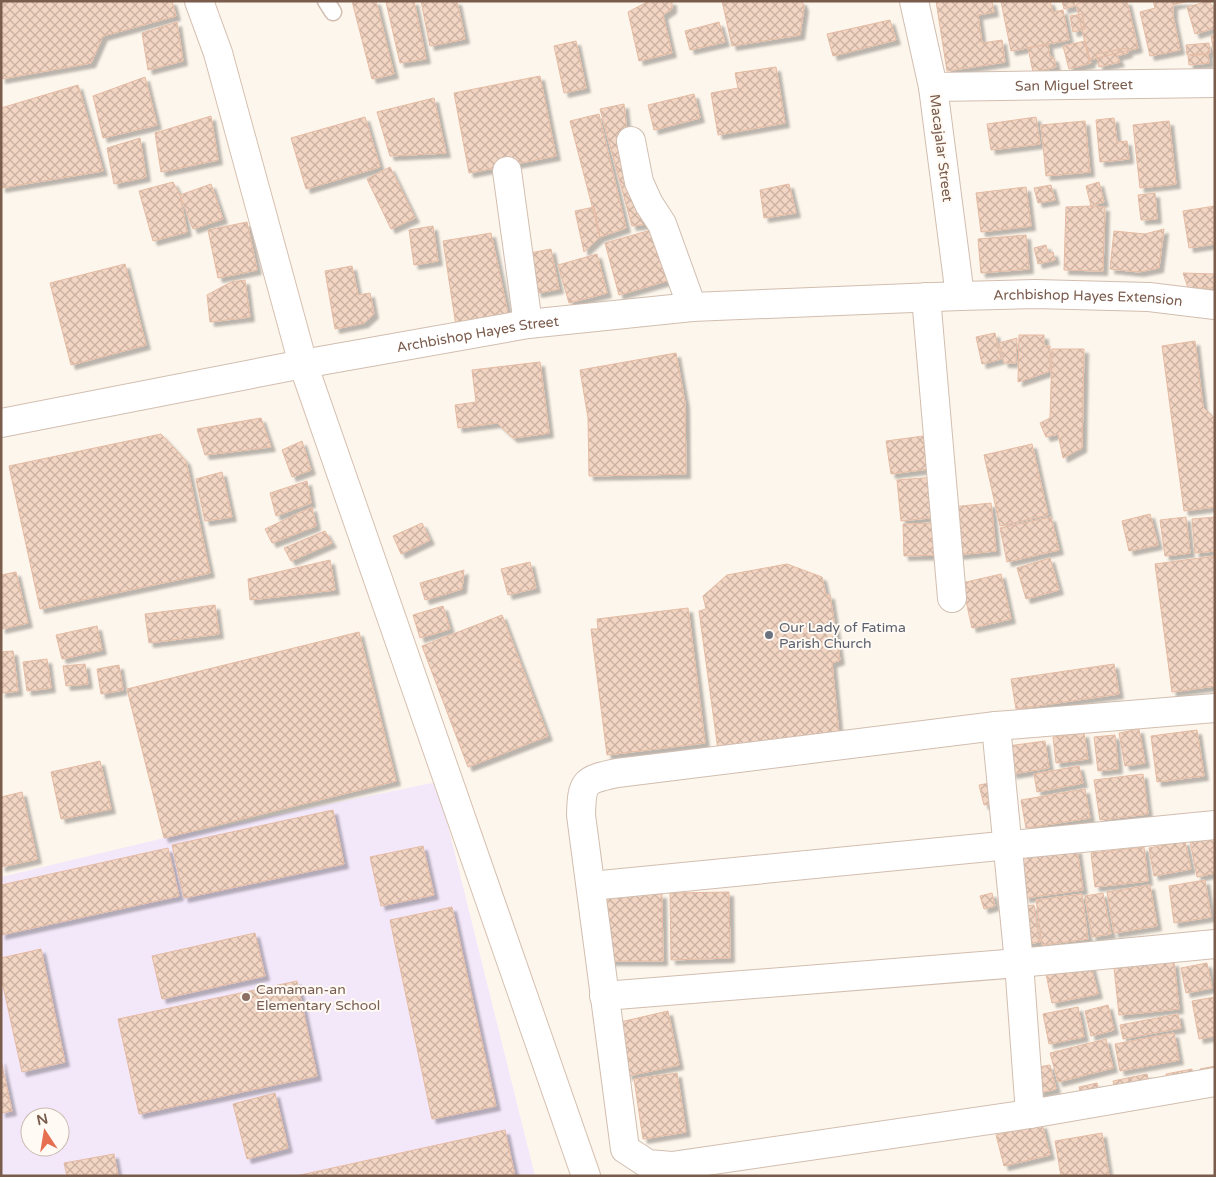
<svg xmlns="http://www.w3.org/2000/svg" width="1216" height="1177" viewBox="0 0 1216 1177" font-family="'Varela Round',sans-serif">
  <defs>
    <pattern id="building-cross-hatch" width="8" height="8" patternUnits="userSpaceOnUse" patternTransform="scale(1.25)"><rect width="8" height="8" fill="#f3d5c3"/><path d="M0 0l8 8M0 8l8-8" fill="none" stroke="#cab0a1"/></pattern>
    <filter id="shadow"><feDropShadow dx="4.5" dy="4.5" stdDeviation="1" flood-color="#0004"/></filter>
  </defs>
  <rect width="100%" height="100%" fill="#fdf6ec"/>
  <!-- education -->
  <path fill="#f3e8fa" fill-rule="evenodd" d="M437,782l98,394h-534v-299l163,-39zM30,1117h30v30h-30z"/>
  <!-- building -->
  <path fill="url(#building-cross-hatch)" stroke="#e6bba3" filter="url(#shadow)" d="M1,1h171l4,15 -73,20 -12,27 -90,16z
    M352,1h24l18,73 -22,5z
    M391,1h23l12,58 -26,4 -14,-61z
    M421,1h36l8,38 -35,7z
    M649,1h23v8l-9,6 9,38 -33,8 -11,-49z
    M722,1h80l2,6 -4,28 -68,11z
    M936,1h56l2,11 -16,3 4,28 20,-3 3,22 -58,9z
    M1050,1l3,11 10,-2 6,30 -58,11 -10,-49z
    M1062,1h12l1,5 -11,3z
    M1086,1h41l11,47 -49,12 -13,-56z
    M1153,1h36l-16,4v11l7,34 -30,6 -10,-44 15,-4z
    M1209,1l6,10v17l-20,6 -8,-27z
    M1082,14l3,15 -12,3 -3,-16z
    M890,20l6,20 -63,16 -6,-22z
    M177,22l6,39 -35,9 -6,-37z
    M719,22l6,20 -35,8 -5,-19z
    M1215,35v26l-4,-25z
    M576,41l10,47 -22,5 -10,-47z
    M1085,41l6,22 -22,6 -6,-23z
    M1209,43l1,10 -23,2 -1,-10z
    M1048,44l2,13 4,1 2,9 -23,5 -5,-24z
    M1127,48l1,5 -11,3 3,6 -21,5 -3,-13z
    M1208,54l1,9 -20,2 -1,-9z
    M776,67l9,56 -67,12 -7,-42 27,-5 -3,-15z
    M540,76l16,80 -87,17 -15,-80z
    M145,77l12,48 -54,13 -10,-42z
    M78,85l25,86 -102,17v-80z
    M694,94l6,24 -46,12 -6,-25z
    M434,98l12,55 -56,3 -13,-44z
    M624,104l3,28 20,92 -15,2 -32,-117z
    M599,114l27,114 -26,9 -30,-116z
    M211,116l7,44 -57,12 -6,-39z
    M365,117l15,50 -74,22 -15,-51z
    M1036,117l4,27 -49,6 -4,-26z
    M1114,118l3,24 10,-1 2,18 -29,3 -4,-42z
    M1085,121l5,51 -44,4 -5,-51z
    M1169,121l7,63 -36,4 -7,-63z
    M140,138l6,39 -32,7 -7,-36z
    M390,167l25,51 -24,11 -24,-50z
    M173,182l7,13 7,37 -34,9 -14,-50z
    M1099,182l5,20 -13,4 -5,-20z
    M211,184l12,35 -30,10 -13,-34z
    M789,184l7,29 -32,5 -4,-28z
    M1051,185l4,15 -17,3 -4,-15z
    M1026,187l5,39 -50,6 -5,-39z
    M1155,193l2,26 -16,1 -3,-25z
    M1091,206l14,1 -2,64 -39,-1 2,-63z
    M1215,206v38l-26,4 -6,-37z
    M594,207l6,30 -16,15 -9,-41z
    M247,222l10,48 -39,8 -10,-48z
    M433,226l5,35 -24,4 -5,-35z
    M658,228l15,51 -54,16 -14,-52z
    M1164,229l-5,39 -20,4 -29,-3 4,-38 31,3z
    M491,233l17,81 -52,12 -13,-85z
    M1026,235l3,34 -48,4 -3,-34z
    M1046,245l2,8 5,-1 2,8 -17,4 -4,-16z
    M551,249l8,40 -22,4 -7,-40z
    M597,254l10,39 -38,10 -11,-38z
    M125,264l21,81 -75,20 -21,-82z
    M352,266l6,29 12,-2 4,21 -10,9 -29,6 -10,-58z
    M1183,273l32,1v14h-27z
    M245,280l5,37 -40,5 -3,-27 24,-13z
    M995,333l6,26 -19,5 -6,-27z
    M1019,335h25v11h6v25l-32,11z
    M1017,338l-1,25h-12l-5,-20z
    M1195,341l8,66 12,12v88l-31,4 -22,-165z
    M1052,349h32l-2,99 -19,10 -5,-24 -12,3 -6,-14 10,-5z
    M676,353l9,50 1,71 -97,2 -1,-58 -8,-48z
    M540,362l9,71 -36,5 -16,-15 -39,5 -3,-23 21,-3 -4,-32z
    M261,418l10,29 -66,8 -8,-26z
    M161,434l25,27 24,112 -170,36 -31,-143z
    M931,435l5,33 -45,6 -5,-33z
    M302,441l9,29 -19,7 -10,-27z
    M1032,444l16,71 -48,11 -16,-71z
    M222,472l10,45 -27,4 -9,-42z
    M935,477l4,40 -38,4 -4,-41z
    M307,481l4,22 -35,13 -6,-23z
    M991,503l5,48 -40,4 -4,-48z
    M312,507l4,19 -44,17 -7,-14z
    M1150,514l8,31 -29,6 -7,-30z
    M1051,517l8,33 -52,12 -7,-34z
    M1186,517l4,36 -25,3 -5,-36z
    M1214,517l1,34 -20,2 -3,-34z
    M422,523l8,17 -29,14 -8,-18z
    M941,523l1,32 -38,1 -1,-32z
    M325,531l7,12 -41,18 -7,-13z
    M1215,556v130l-43,6 -17,-128z
    M1050,558l9,32 -33,9 -9,-31z
    M330,560l5,30 -85,10 -2,-21z
    M530,562l6,26 -28,7 -7,-26z
    M787,564l35,13 4,18h4l10,65 -8,3 7,72 -121,15 -19,-139 7,-2 -3,-13 24,-21z
    M464,570l-2,19 -37,11 -5,-17z
    M16,572l12,51 -27,6v-54z
    M1001,574l10,45 -39,9 -10,-45z
    M215,605l4,29 -70,9 -4,-29z
    M443,606l7,23 -30,9 -7,-23z
    M688,608l17,135 -98,12 -16,-126h7l-1,-10z
    M502,615l46,121 -80,31 -46,-121z
    M97,626l5,24 -40,9 -6,-24z
    M359,632l37,149 -232,57 -37,-149z
    M13,651l5,40 -17,2v-41z
    M47,659l4,29 -24,3 -4,-29z
    M85,664l3,20 -22,2 -3,-20z
    M1114,664l5,30 -103,15 -5,-30z
    M119,665l4,25 -22,4 -4,-25z
    M1139,729l6,34 -20,3 -6,-33z
    M1197,730l7,46 -47,6 -6,-46z
    M1084,733l4,26 -32,4 -3,-26z
    M1115,735l3,34 -20,2 -4,-34z
    M1045,741l4,27 -37,6 -4,-28z
    M100,761l11,48 -50,10 -10,-47z
    M1079,766l4,17 -46,9 -3,-18z
    M1143,774l5,40 -48,6 -6,-40z
    M990,783l4,20 -10,2 -5,-20z
    M1085,789l5,29 -64,10 -5,-28z
    M22,792l15,67 -36,8v-70z
    M333,810l11,54 -160,34 -12,-53z
    M1215,836v37l-18,4 -7,-36z
    M1185,841l6,28 -37,7 -5,-28z
    M423,846l11,49 -53,11 -11,-49z
    M1144,847l4,34 -53,6 -4,-34z
    M168,848l11,48 -178,39v-50z
    M1077,849l6,41 -58,8 -5,-41z
    M1205,880l6,37 -37,6 -5,-37z
    M1150,885l7,41 -43,7 -7,-41z
    M729,892l1,66 -59,2 -1,-67z
    M992,893l3,13 -11,3 -4,-13z
    M1103,893l8,41 -19,3 -7,-41z
    M662,894l1,67h-60l-4,-66z
    M1082,894l6,45 -46,6 -6,-45z
    M1034,905l6,37 -15,2 -6,-37z
    M452,907l44,199 -64,13 -42,-199z
    M255,933l10,43 -103,23 -10,-43z
    M41,949l24,113 -43,10 -21,-95v-19z
    M1089,958l9,36 -46,9 -8,-39z
    M1174,962l5,47 -60,6 -5,-47z
    M1207,963l5,25 -26,5 -5,-25z
    M297,981l20,95 -178,38 -21,-95z
    M1215,997v39l-16,3 -7,-38z
    M1108,1005l6,25 -23,6 -6,-25z
    M1078,1007l6,30 -35,7 -6,-30z
    M668,1011l11,54 -51,11 -12,-53z
    M1178,1014l3,14 -58,11 -3,-14z
    M1174,1033l5,27 -59,11 -5,-27z
    M1106,1039l7,29 -55,14 -8,-29z
    M1,1060l11,51 -11,2z
    M1050,1065l6,24 -17,4 -6,-25z
    M1215,1066v11l-13,3 -2,-11z
    M1192,1069l2,15 -26,5 -2,-15z
    M677,1073l9,59 -43,7 -9,-60z
    M1147,1074l4,16 -34,7 -4,-16z
    M1097,1083l3,13 -18,5 -3,-14z
    M275,1093l13,55 -41,11 -14,-55z
    M1042,1124l8,31 -46,11 -8,-31z
    M505,1130l10,46h-219z
    M1102,1133l7,43h-48l-6,-35z
    M114,1154l4,22h-51l-3,-13z"/>
  <g fill="none" stroke-linecap="round" stroke-linejoin="round">
    <defs>
      <path id="service" d="M326,1l7,11"/>
      <g id="minor">
        <path id="s1" d="M933,87l282,-4"/>
        <path d="M631,141l8,41 10,22 13,20 30,83"/>
        <path d="M507,171l21,153"/>
        <path id="s2" d="M960,296l75,-2 114,3 66,8"/>
        <path d="M926,297l26,301"/>
        <path d="M1215,708l-219,18 -379,47c-33,7 -35,8 -36,42l44,334 23,15 24,2 358,-52 185,-32"/>
        <path d="M996,726l23,237 11,151"/>
        <path d="M591,886l624,-61"/>
        <path d="M604,996l415,-33 196,-19"/>
      </g>
      <g id="tertiary">
        <path id="s3" d="M1,423l302,-59 225,-40 164,-17 268,-11 -27,-209 -19,-86"/>
      </g>
      <path id="secondary" d="M199,1l19,52 85,311 283,812"/>
    </defs>
    <!-- service casing -->
    <use href="#service" stroke="#d1beb0" stroke-width="19"/>
    <!-- minor casing -->
    <use href="#minor" stroke="#d1beb0" stroke-width="30"/>
    <!-- tertiary casing -->
    <use href="#tertiary" stroke="#d1beb0" stroke-width="30"/>
    <!-- secondary casing -->
    <use href="#secondary" stroke="#d6c0b0" stroke-width="30"/>
    <!-- service -->
    <use href="#service" stroke="#fff" stroke-width="16"/>
    <!-- minor -->
    <use href="#minor" stroke="#fff" stroke-width="28"/>
    <!-- tertiary -->
    <use href="#tertiary" stroke="#fff" stroke-width="28"/>
    <!-- secondary -->
    <use href="#secondary" stroke="#fff" stroke-width="28"/>
  </g>
  <!-- markers -->
  <circle fill="#6b7280" stroke="#fffaf3" stroke-width="2" cx="769" cy="635" r="5"/>
  <circle fill="#8d6e63" stroke="#fffaf3" stroke-width="2" cx="246" cy="997" r="5"/>
  <g text-anchor="middle" dominant-baseline="central" stroke-width="4" stroke-linejoin="round" paint-order="stroke">
    <!-- street labels -->
    <g font-size="14" fill="#7a5c4d" stroke="#fffaf3">
      <text stroke="none"><textPath href="#s1" startOffset="141">San Miguel Street</textPath></text>
      <text transform="translate(941 148) rotate(83)">Macajalar Street</text>
      <text stroke="none"><textPath href="#s2" startOffset="128">Archbishop Hayes Extension</textPath></text>
      <text stroke="none"><textPath href="#s3" startOffset="485">Archbishop Hayes Street</textPath></text>
    </g>
    <!-- worship labels -->
    <g font-size="14" fill="#5b616d" stroke="#fffaf3" text-anchor="start">
      <text x="779" y="627">Our Lady of Fatima<tspan x="779" dy="16">Parish Church</tspan></text>
    </g>
    <!-- education labels -->
    <g font-size="14" fill="#785e54" stroke="#fffaf3" text-anchor="start">
      <text x="256" y="989">Camaman-an<tspan x="256" dy="16">Elementary School</tspan></text>
    </g>
  </g>
  <!-- border -->
  <rect width="1216" height="1177" fill="none" stroke="#7a5c4d" stroke-width="5"/>
  <!-- north arrow -->
  <g transform="translate(45 1132) rotate(348)"><circle r="24" fill="#fffaf3" stroke="#cabbb1"/>
  <path d="M0-4L9 19L0 12L-9 19Z" fill="#e76f51"/>
  <text y="-8" font-size="14" font-weight="bold" text-anchor="middle" fill="#7a5c4d">N</text>
  </g>
</svg>
